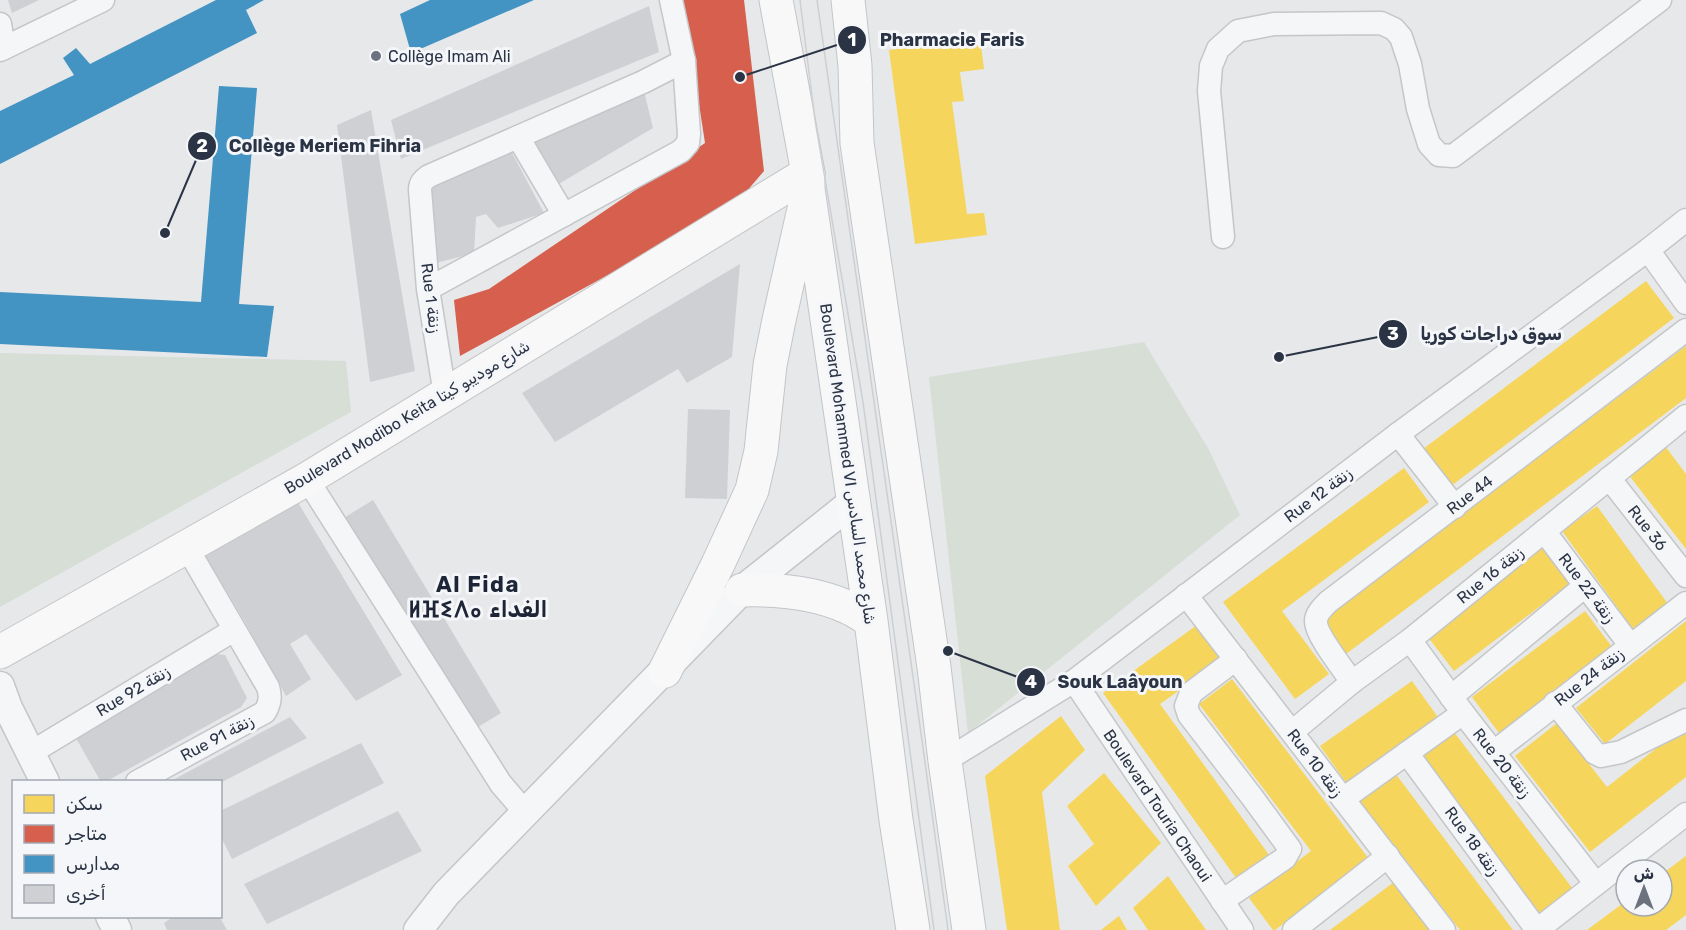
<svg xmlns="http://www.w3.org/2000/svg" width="1686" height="930" viewBox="0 0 1686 930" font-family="Rubik,Vazirmatn,'Noto Sans Tifinagh',sans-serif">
  <rect width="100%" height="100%" fill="#e6e8ea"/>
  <!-- green -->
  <path fill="#d6ded6" d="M1144,342l65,108 31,65 -272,218 -39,-356z
    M0,353l346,8 5,51 -351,195z"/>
  <!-- homes -->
  <path fill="#f6d55c" d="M980,38l4,31 -24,3 4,29 -12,1 15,112 17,-1 3,22 -72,9 -26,-194z
    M1646,281l28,37 -223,168 -28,-37z
    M1686,346v52l-340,256 -25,-33z
    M1665,446l21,28v75l-58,-75z
    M1404,468l25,34 -147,109 47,63 -34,25 -72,-97z
    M1597,506l71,98 -35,25 -71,-98z
    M1541,545l29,39 -116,87 -30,-39z
    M1585,611l27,36 -113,86 -27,-36z
    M1686,621v60l-81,63 -29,-36z
    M1197,625l25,35 -62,44 109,151 -33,23 -133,-185z
    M1232,679l137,180 -94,71h-2l-24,-32 62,-47 -112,-147z
    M1412,681l28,39 -92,65 -28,-39z
    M1061,716l24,34 -43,42 18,138h-53l-22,-154z
    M1557,723l50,64 79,-62v52l-96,75 -75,-96z
    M1454,732l125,165 -36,27 -125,-165z
    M1104,773l57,70 -65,63 -28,-40 26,-22 -27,-38z
    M1395,773l118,157h-53l-101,-130z
    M1686,856v59l-20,15h-79l39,-29v5h36v-32z
    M1168,876l38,54h-58l-15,-22z
    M1394,882l35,48h-99z
    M1119,916l8,14h-26z"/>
  <!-- shops -->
  <path fill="#d6604d" d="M683,0h61l20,171 -30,35 -274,150 -6,-56 35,-11 216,-146z"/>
  <!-- schools -->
  <path fill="#4393c3" d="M216,0h48l-18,10 11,23 -257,131v-53l74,-36 -11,-17 13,-10 14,16z
    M430,0h104l-123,53 -11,-39z
    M219,86l38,2 -18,216 35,2 -7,51 -267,-13v-52l201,10z"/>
  <!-- building -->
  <path fill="#ced0d3" d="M8,0h31l-27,13z
    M649,6l10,46 -258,107 -10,-39z
    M643,87l10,41 -96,57 -24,-43z
    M371,110l44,261 -45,11 -33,-257z
    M510,149l34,64 -46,15 -12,-14 -10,3 -2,36 -38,10 -14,-78z
    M740,264l-8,93 -45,26 -9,-14 -123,73 -33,-49z
    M688,409l42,1 -3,89 -42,-1z
    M294,496l108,179 -46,26 -50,-67 -16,10 21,35 -25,17 -42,-76 -42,-70z
    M373,500l128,213 -28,17 -131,-211z
    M213,654l12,1 22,43 -6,9 -136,75h-4l-28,-49z
    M290,717l17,21 -87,45v-1h-51z
    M361,743l23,40 -152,76 -12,-24v-24z
    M398,811l24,40 -155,73 -23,-40z
    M174,916h45l8,14h-60l-3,-7z"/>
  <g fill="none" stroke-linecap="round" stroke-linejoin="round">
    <defs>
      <g id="minor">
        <path d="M671,0l13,61"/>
        <path d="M0,24l4,24"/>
        <path d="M0,50l103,-50"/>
        <path d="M518,137l46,78"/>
        <path d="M1223,237l-14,-146 2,-25 7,-17 20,-18 36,-7 107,-1 13,6 7,8 9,27 8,45 11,35 10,11 14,1 207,-156"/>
        <path d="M1648,250l38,53"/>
        <path d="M428,289l253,-138 7,-8 1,-9 -5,-73 -41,21 -214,94c-6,4 -9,7 -9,14l8,99 17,106"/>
        <path d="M1398,434l57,73"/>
        <path id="s1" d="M1609,478l77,98"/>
        <path d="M307,479l194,305 24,28"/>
        <path d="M1544,531l86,114"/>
        <path d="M1186,595l258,335"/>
        <path d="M1410,640l53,73 133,171"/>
        <path id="s2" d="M1074,681l168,249"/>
        <path id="s3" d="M1352,682c-8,-12 -37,-48 -36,-61 0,-7 7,-14 12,-19l358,-272"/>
        <path d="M1451,697l134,-111"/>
        <path d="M1555,703l40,50 6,3 20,-4 65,-32"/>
        <path d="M1292,732l60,-50 58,-42 276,-224"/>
        <path d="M32,752l202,-122"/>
        <path d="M1494,752l192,-149"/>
        <path d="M1407,753l130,177"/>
        <path d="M945,761l129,-80 324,-247 250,-184 38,-30"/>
        <path d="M137,782l128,-70c5,-9 6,-15 3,-25l-82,-141"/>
        <path d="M1343,799l120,-86"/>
        <path d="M1222,901l63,-43 5,-9 -38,-52 -63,-82 -3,-9 5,-13 45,-34"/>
        <path d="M1294,930l94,-74"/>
        <path d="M1537,930l149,-116"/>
      </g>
      <path id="tertiary" d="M0,686l8,22 37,74
        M110,916l7,14
        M418,930l28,-36 296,-304 112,-89"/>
      <path id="secondary" d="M0,652l307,-173 501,-306"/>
      <path id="primary" d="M776,0l32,173v16l63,432 25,199 17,110
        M848,0l7,66 2,77 77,524 11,94 24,169
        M742,590c36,-1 72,2 105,17 8,3 16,9 24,14
        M665,671l53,-107 34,-74 9,-39 9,-86 9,-45 25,-111"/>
    </defs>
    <!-- minor casing -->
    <use href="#minor" stroke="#c4c6c8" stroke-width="25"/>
    <!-- tertiary casing -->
    <use href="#tertiary" stroke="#c4c6c8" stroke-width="31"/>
    <!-- secondary casing -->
    <use href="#secondary" stroke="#c4c6c8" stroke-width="35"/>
    <!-- primary casing -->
    <use href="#primary" stroke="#c2c5c8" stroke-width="35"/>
    <!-- minor -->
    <use href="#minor" stroke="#f5f6f7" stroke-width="22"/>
    <!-- tertiary -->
    <use href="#tertiary" stroke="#f5f6f7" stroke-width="28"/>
    <!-- secondary -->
    <use href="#secondary" stroke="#f8f8f8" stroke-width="33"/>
    <!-- primary -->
    <use href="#primary" stroke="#f8f8f8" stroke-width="33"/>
    <!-- tram -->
    <path stroke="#cecfd2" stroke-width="1.5" d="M800,0l15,120 48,282 71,528
      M817,0l102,719 29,211"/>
  </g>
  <!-- markers -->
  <circle fill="#6c737f" stroke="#f4f6f9" stroke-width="2" cx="376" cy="56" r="6"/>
  <g text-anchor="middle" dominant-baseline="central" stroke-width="6" stroke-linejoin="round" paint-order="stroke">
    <!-- poi labels -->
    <g font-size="16" fill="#2b3445" stroke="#f4f6f9" text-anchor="start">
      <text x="388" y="56">Collège Imam Ali</text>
    </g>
    <!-- street labels -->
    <g font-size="16" fill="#2b3445" stroke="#f4f6f9">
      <text transform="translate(431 298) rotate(83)">Rue 1 زنقة</text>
      <text transform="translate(407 417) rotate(-31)">Boulevard Modibo Keita شارع موديبو كيتا</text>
      <text transform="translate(848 464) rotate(82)">Boulevard Mohammed VI شارع محمد السادس</text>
      <text transform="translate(1318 495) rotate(-37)">Rue 12 زنقة</text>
      <text stroke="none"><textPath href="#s3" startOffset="272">Rue 44</textPath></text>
      <text stroke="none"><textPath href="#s1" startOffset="63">Rue 36</textPath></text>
      <text transform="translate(1490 575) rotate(-39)">Rue 16 زنقة</text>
      <text transform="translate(1587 588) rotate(53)">Rue 22 زنقة</text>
      <text transform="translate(1589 677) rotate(-38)">Rue 24 زنقة</text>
      <text transform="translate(133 691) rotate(-31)">Rue 92 زنقة</text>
      <text transform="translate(217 738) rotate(-28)">Rue 91 زنقة</text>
      <text transform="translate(1315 763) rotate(53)">Rue 10 زنقة</text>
      <text transform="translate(1502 763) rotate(52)">Rue 20 زنقة</text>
      <text stroke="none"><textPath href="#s2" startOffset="150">Boulevard Touria Chaoui</textPath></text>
      <text transform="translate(1472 841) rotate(54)">Rue 18 زنقة</text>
    </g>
    <!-- district labels -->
    <g font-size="22" font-weight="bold" letter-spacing="1.5" fill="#1d2536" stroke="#f4f6f9">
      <text x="478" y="584">Al Fida<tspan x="478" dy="25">ⵍⴼⵉⴷⴰ الفداء</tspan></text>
    </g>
  </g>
  <!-- callouts -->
  <path fill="none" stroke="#2b3445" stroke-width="2" d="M740 77L852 40M165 233L202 146M1279 357L1393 334M948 651L1031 682"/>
  <g fill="#2b3445" stroke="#f4f6f9" stroke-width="2">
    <circle cx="740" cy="77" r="6"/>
    <circle cx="165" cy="233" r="6"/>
    <circle cx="1279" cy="357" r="6"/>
    <circle cx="948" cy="651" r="6"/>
    <circle cx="852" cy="40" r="15"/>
    <circle cx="202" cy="146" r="15"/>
    <circle cx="1393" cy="334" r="15"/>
    <circle cx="1031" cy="682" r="15"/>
  </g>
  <g font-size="18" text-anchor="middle" font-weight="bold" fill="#fff">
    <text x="852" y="46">1</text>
    <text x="202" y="152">2</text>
    <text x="1393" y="340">3</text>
    <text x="1031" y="688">4</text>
  </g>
  <g font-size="18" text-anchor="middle" font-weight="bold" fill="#2b3445" stroke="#f4f6f9" stroke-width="6" stroke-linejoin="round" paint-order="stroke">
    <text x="952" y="46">Pharmacie Faris</text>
    <text x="325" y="152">Collège Meriem Fihria</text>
    <text x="1491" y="340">سوق دراجات كوريا</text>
    <text x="1120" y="688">Souk Laâyoun</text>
  </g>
  <!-- legend -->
  <rect x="12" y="780" width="210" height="138" fill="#f4f6f9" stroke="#a4a8b1" stroke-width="1.5"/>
  <rect x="24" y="795" width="30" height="18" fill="#f6d55c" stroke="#a4a8b1" stroke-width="1.5"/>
  <text x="66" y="810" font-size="18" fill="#2b3445">سكن</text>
  <rect x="24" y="825" width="30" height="18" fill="#d6604d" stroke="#a4a8b1" stroke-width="1.5"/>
  <text x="66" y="840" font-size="18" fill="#2b3445">متاجر</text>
  <rect x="24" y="855" width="30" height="18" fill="#4393c3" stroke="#a4a8b1" stroke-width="1.5"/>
  <text x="66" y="870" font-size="18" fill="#2b3445">مدارس</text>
  <rect x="24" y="885" width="30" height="18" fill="#ced0d3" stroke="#a4a8b1" stroke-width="1.5"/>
  <text x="66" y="900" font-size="18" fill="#2b3445">أخرى</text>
  <!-- north arrow -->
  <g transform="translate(1644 888)"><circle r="28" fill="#f4f6f9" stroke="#a4a8b1" stroke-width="1.5"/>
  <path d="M0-4.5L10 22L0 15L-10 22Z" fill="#6c737f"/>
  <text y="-9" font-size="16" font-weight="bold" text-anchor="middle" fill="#2b3445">ش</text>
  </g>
</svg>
